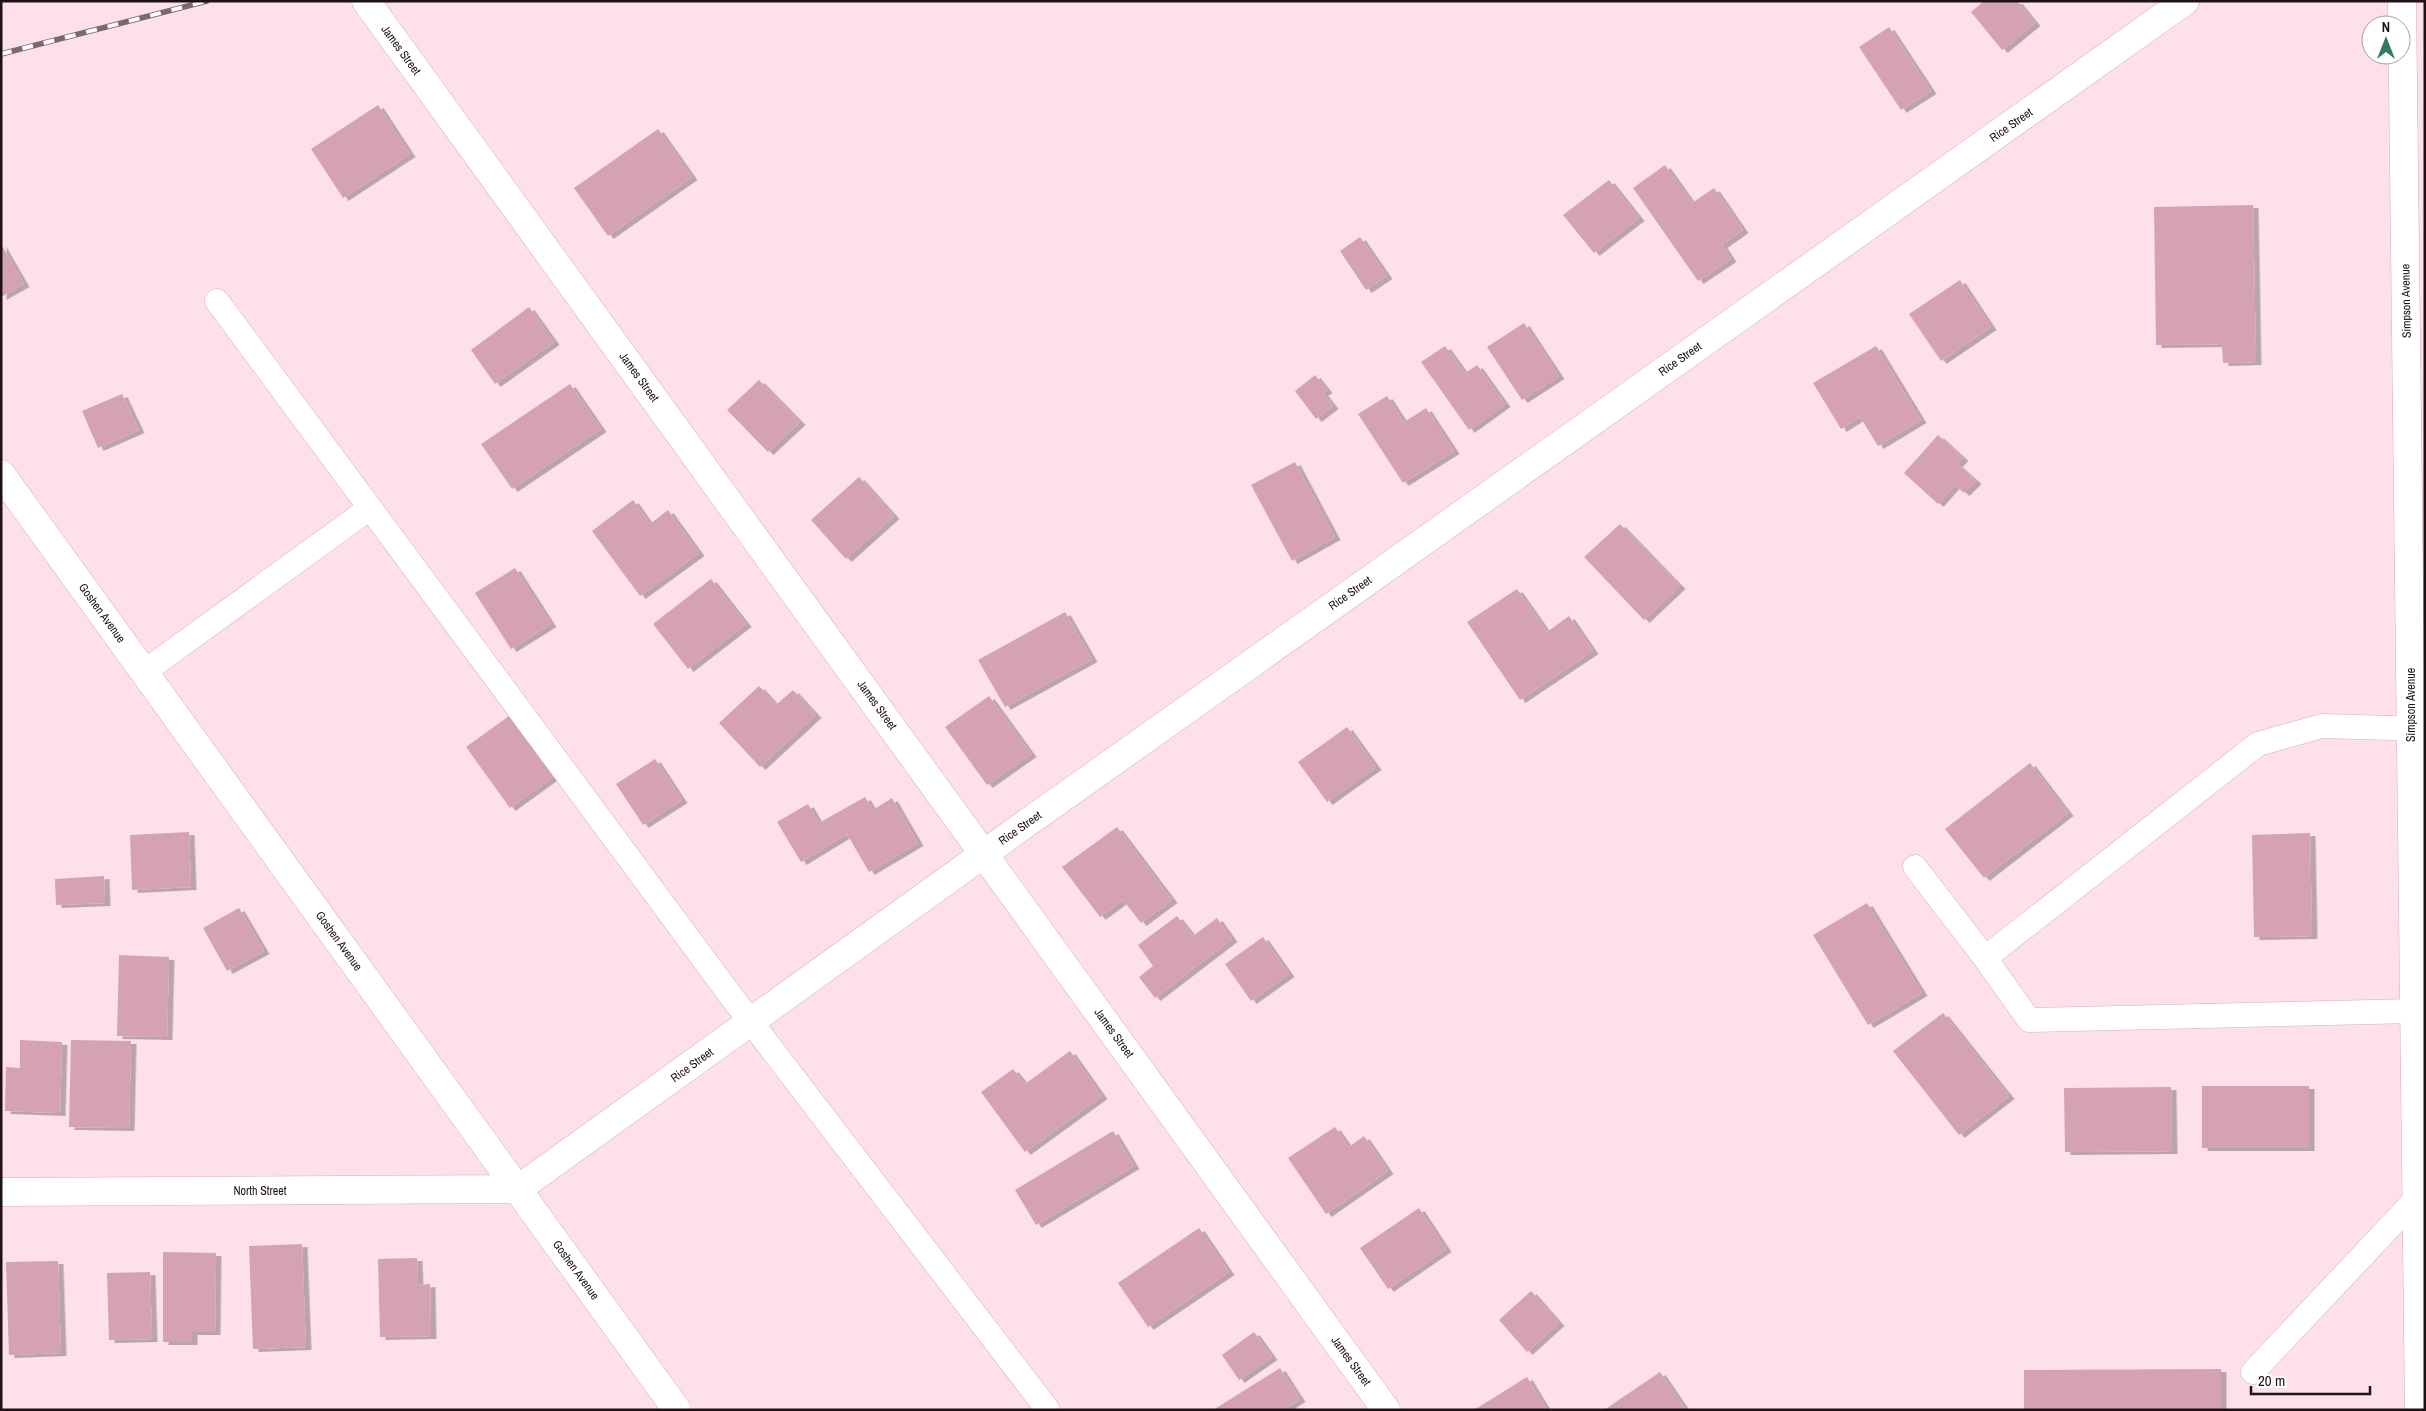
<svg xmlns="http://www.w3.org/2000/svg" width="2426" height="1411" viewBox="0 0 2426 1411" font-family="'Archivo Narrow',sans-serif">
  <defs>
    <filter id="shadow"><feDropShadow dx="5.5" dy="3" stdDeviation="0" flood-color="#0004"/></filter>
  </defs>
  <rect width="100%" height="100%" fill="#fee0ea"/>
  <!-- building -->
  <path fill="#d4a2b3" filter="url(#shadow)" d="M1984,1h33l18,22 -33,27 -31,-38z
    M1889,27l42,64 -30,19 -42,-63z
    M378,105l32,49 -67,44 -32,-49z
    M658,129l34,48 -84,59 -34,-48z
    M1665,165l27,38 22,-15 29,42 -21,15 9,14 -33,22 -65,-93z
    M1609,180l30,38 -45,35 -31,-38z
    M2253,205l3,157 -33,1 -1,-19 -66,1 -2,-138z
    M1360,237l27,39 -21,14 -26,-39z
    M1,244l23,40 -23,13z
    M1960,280l31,47 -50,34 -32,-47z
    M529,307l25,35 -59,42 -24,-34z
    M1524,323l35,53 -37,24 -35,-53z
    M1445,346l20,27 12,-8 28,39 -36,26 -48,-68z
    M1876,346l45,74 -43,26 -18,-29 -19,12 -28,-46z
    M1315,375l12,15 -4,3 10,13 -17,13 -21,-28z
    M759,380l41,42 -32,30 -41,-42z
    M570,384l31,45 -89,60 -31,-45z
    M122,394l17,36 -41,18 -16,-37z
    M1387,396l17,26 22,-14 28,43 -51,32 -45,-69z
    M1938,435l25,23 -6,6 19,17 -12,12 -9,-8 -17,19 -34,-31z
    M1295,462l40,75 -43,24 -41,-76z
    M859,477l35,39 -48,43 -35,-39z
    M633,500l17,24 18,-14 31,43 -59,43 -48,-65z
    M1620,524l60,62 -36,34 -60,-63z
    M515,568l36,56 -40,25 -36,-56z
    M711,579l35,45 -58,45 -35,-45z
    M1517,589l30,43 22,-16 24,35 -73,49 -53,-78z
    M1065,612l27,47 -87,48 -27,-47z
    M759,686l17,19 17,-15 23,25 -56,52 -41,-44z
    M989,696l42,58 -44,31 -42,-58z
    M513,713l44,61 -47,34 -44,-61z
    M1347,727l29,40 -49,35 -29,-40z
    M655,759l27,41 -39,25 -27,-41z
    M2030,763l38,50 -84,65 -39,-49z
    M865,797l8,13 19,-12 26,45 -49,29 -22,-38 -46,28 -24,-40 31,-18 11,19z
    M1117,827l55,73 -31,23 -18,-23 -23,17 -38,-50z
    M189,832l2,55 -59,3 -2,-55z
    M2310,833l2,103 -58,1 -2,-102z
    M104,876l1,27 -49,2 -1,-26z
    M1867,903l55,90 -54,32 -55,-90z
    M239,908l25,43 -37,20 -24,-43z
    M1177,916l16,20 24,-18 15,21 -77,59 -16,-21 14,-11 -15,-21z
    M1263,937l26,37 -38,27 -26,-37z
    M119,955l50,2 -2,80 -50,-1z
    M1943,1013l66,83 -50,39 -66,-84z
    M20,1040l42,2 -2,71 -55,-2 1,-44 14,1z
    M71,1040l60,1 -2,87 -60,-1z
    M1070,1051l32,45 -77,56 -44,-60 32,-23 12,15z
    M2202,1086h107v62h-107z
    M2171,1087l1,64 -107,1 -1,-64z
    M1335,1127l14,20 15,-11 24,35 -62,43 -38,-56z
    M1113,1131l21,35 -98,59 -21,-35z
    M1419,1208l27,41 -58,40 -28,-41z
    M1199,1228l30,44 -81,55 -30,-44z
    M302,1244l4,103 -53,2 -4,-103z
    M163,1252l53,1 -1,79h-23v10h-29z
    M417,1258l1,27 12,-1 1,52 -51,1 -2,-78z
    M58,1261l3,92 -52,2 -3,-93z
    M150,1272l2,67 -43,1 -2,-67z
    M1531,1291l28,32 -32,29 -28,-32z
    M1254,1332l18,25 -33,23 -17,-25z
    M1280,1368l20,31 -17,11h-70z
    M2221,1369v41h-197v-40z
    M1660,1372l26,38h-82z
    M1527,1377l20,33h-73z"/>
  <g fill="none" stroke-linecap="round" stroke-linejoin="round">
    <defs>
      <path id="lane" d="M217,301l514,695 317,414
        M144,672l226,-164
        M1915,867l70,91 44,62 385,-9
        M1985,958l273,-214 64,-18 103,3
        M2253,1372l163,-173"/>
      <path id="street" d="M366,1l1020,1409
        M1,1192l517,-3 492,-354 1175,-834"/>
      <path id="secondary" d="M2402,1l17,1409"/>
      <path id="primary" d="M1,474l676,936"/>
    </defs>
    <!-- lane casing -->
    <use href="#lane" stroke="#d3afbb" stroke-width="25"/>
    <!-- street casing -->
    <use href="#street" stroke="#d3afbb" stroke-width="29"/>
    <!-- secondary casing -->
    <use href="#secondary" stroke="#d3afbb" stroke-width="29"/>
    <!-- primary casing -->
    <use href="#primary" stroke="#d3afbb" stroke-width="29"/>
    <!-- lane -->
    <use href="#lane" stroke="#fff" stroke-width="24"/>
    <!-- street -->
    <use href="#street" stroke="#fff" stroke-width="28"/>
    <!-- secondary -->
    <use href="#secondary" stroke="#fff" stroke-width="28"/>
    <!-- primary -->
    <use href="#primary" stroke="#fff" stroke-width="28"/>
    <defs>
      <path id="rail" d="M1,54l206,-53"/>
    </defs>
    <!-- rail casing -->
    <use href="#rail" stroke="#7c686f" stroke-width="5.5"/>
    <!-- rail -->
    <use href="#rail" stroke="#fff" stroke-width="4" stroke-dasharray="11" stroke-linecap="butt"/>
  </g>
  <g text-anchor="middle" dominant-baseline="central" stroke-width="4" stroke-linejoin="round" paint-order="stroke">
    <!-- street labels -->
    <g font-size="12" fill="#1f1217" stroke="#fff">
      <text transform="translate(401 50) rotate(54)">James Street</text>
      <text transform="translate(2011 125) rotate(-35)">Rice Street</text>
      <text transform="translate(2406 301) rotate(-91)">Simpson Avenue</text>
      <text transform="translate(1680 359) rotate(-35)">Rice Street</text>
      <text transform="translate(639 377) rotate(54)">James Street</text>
      <text transform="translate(1350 593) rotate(-35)">Rice Street</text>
      <text transform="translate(102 613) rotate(54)">Goshen Avenue</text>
      <text transform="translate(877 705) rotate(54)">James Street</text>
      <text transform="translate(2411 705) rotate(-90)">Simpson Avenue</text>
      <text transform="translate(1020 828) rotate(-35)">Rice Street</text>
      <text transform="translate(339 941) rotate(54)">Goshen Avenue</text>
      <text transform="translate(1114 1033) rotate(54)">James Street</text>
      <text transform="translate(692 1065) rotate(-36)">Rice Street</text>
      <text x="260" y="1191">North Street</text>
      <text transform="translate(576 1270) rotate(54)">Goshen Avenue</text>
      <text transform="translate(1351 1361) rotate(54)">James Street</text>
    </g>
  </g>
  <!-- border -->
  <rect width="2426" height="1411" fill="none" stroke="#1f1217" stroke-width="5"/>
  <!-- north arrow -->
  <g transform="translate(2386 40)"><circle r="24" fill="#ffffff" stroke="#a5a0a2"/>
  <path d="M0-4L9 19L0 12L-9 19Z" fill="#357767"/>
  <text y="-8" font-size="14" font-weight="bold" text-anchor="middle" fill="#1f1217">N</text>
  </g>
  <!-- scale -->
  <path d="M2251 1386v8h119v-8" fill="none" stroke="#1f1217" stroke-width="2.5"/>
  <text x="2258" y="1386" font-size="15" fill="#1f1217" stroke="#ffffff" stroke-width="4" paint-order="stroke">20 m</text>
</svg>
